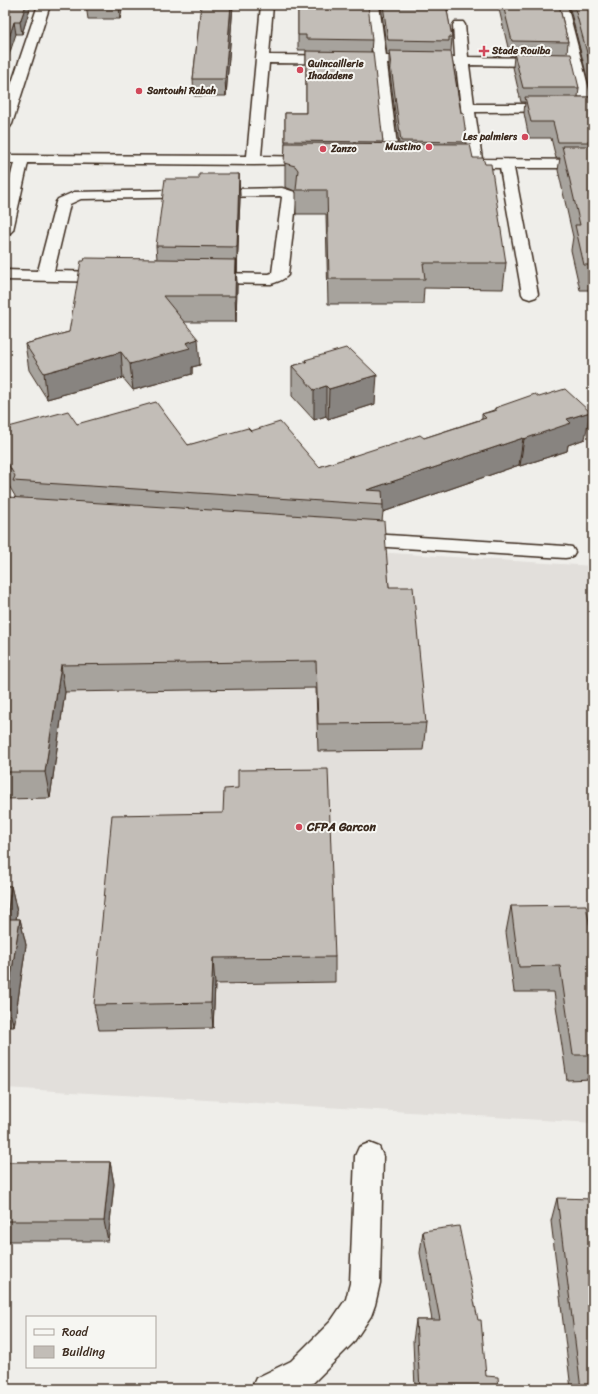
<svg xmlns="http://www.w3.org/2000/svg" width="598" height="1394" viewBox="0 0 598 1394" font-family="Sriracha,sans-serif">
  <rect width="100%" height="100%" fill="#efeeea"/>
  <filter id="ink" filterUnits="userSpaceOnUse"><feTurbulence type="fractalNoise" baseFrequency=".025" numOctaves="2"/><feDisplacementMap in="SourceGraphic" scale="8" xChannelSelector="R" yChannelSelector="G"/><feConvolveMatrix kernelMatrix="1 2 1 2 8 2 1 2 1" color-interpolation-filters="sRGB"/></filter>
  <g filter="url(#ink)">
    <!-- built -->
    <path fill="#e2dfdb" d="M5,528l588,38v557l-588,-35z"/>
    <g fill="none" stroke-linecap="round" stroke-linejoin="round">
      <defs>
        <path id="minor" d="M38,5h12l-38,119 -2,3 -5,1v-25z
          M261,5h12l-4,50 104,1 -6,-51h12l7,51 69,1 -2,-32 2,-3h8l2,3 3,32 74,1 5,1 1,3 -1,3 -5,1 -73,-1 5,39h105l-24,-99h12l26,100 -1,6 -117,1 7,47 111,1v8h-79l24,126 -2,3 -6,2 -6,-2 -2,-3 -22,-126 -46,-1 -5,-1 -2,-3 2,-3 18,-1 -11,-94 -69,-1 12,98 -2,3 -5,1 -5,-1 -2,-3 -11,-98 -105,-1 -8,93 53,1 5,1 2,3 -2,3 -65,1 -226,-2 -15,67 -3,3 -5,2v-36l9,-36h-9v-8l242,1z
          M282,188l13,4 2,3 -9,80c-4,5 -11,7 -17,9l-64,-1 -6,-2 -2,-3 2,-3 6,-2 62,1 3,-1 10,-76 -2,-1 -199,3 -11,5 -16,67 55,1 6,2 2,3 -2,3 -6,2 -104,-2v-10l33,1 18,-69 2,-3 16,-7z
          M356,533l209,13 7,1 3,5 -3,5 -7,1 -209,-13 -7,-2 -3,-4 3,-4z
          M369,1143l10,4 4,9 -3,127 -5,22 -4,11 -18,27 -40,40 -12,6h-50l5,-11 35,-17 40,-40 15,-22 4,-16 5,-127 4,-9z"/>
      </defs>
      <!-- minor casing -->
      <use href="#minor" stroke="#3b2a1e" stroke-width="3"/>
      <!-- minor -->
      <use href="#minor" fill="#f6f6f2" fill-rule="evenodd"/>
    </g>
    <!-- wall -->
    <path fill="#a7a39d" stroke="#3b2a1e" d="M5,5h26l-9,29h-6z
      M86,5h37l-3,14h-32z
      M201,5h32l-7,91h-32l-1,-17z
      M298,5l74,35 -1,12 12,92h16l-10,-78v-11h-2l-6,-50h67v6h-1l5,26 -1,15 15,92 7,14 33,105 -3,26 -79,-1 -1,16h-95l-2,-90h-30v-22l-1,-1 -10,-4v-74h21v-63h-8z
      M498,5h61l9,37 -1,12 12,34 -1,9h14l-23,-92h24v285h-13l-9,-40 2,-13 -15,-67 2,-12h-4l-5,-20h-22l-5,-25 1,-11h-4l-8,-35 1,-11h-4z
      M239,174l1,24 -3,74h-1l1,13 -1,37h-52l16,43 -8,2v7l-59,16 -10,-12 -76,21 -18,-29 -4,-26 44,-12 88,-73 -1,-13 43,-67z
      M305,360l70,44 -47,15 -2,-3 -12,4 -22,-24v-30l13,-3z
      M495,408l90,31 -17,6 -1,6 -47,15 -1,-1 -136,47 -1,9 7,66 37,136 -3,27 -105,1 -2,-63 -251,4 -15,106 -45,1v-291l10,-10v-2l-10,-17v-51l72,-4 111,21 63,-14 68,36 66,-20 39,-9 58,-19v-5l12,-4z
      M238,788l97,169v25l-120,2 -2,44 -114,2 -5,-25 129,-192z
      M5,886h6l6,26 -1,7h4l6,26 -12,82h-9z
      M511,906l82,39v134l-26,1 -13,-88h-40l-8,-60z
      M5,1162h105l4,22 -6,57h-103z
      M557,1198l36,191h-22l-20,-168z
      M423,1231l63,145 13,13h-84l-2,-48 3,-21h16l-12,-67z"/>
    <!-- shaded-wall -->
    <path fill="#888480" stroke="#3b2a1e" d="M26,5h5l-9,29 -2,-12z
      M119,5h4l-3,14z
      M231,5h2l-7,91 -1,-17z
      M14,22l2,12 -11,33v-17z
      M239,174l1,24 -3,74v-25z
      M236,260l1,25 -1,37 -1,-26z
      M198,339l2,26 -8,2v7l-59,16 -3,-26 56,-21z
      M121,352l2,26 -76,21 -3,-26z
      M377,375l-2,29 -47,15 1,-30z
      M326,386v30l-12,4v-30z
      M590,412l-5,27 -17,6 -1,6 -47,15 4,-27 43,-20z
      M523,438l-4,27 -136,47v-7l-16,-15z
      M61,665l4,27 -15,106 -5,-26z
      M11,886l6,26 -4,33 -6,-26z
      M20,919l6,26 -12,82 -7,-25z
      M213,958l2,26 -2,44 -2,-25z
      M110,1162l4,22 -6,57 -4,-20z"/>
    <!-- building -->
    <path fill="#c2bdb7" stroke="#3b2a1e" d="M5,5h21l-6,17h-6l-9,28z
      M201,5h30l-6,74h-32z
      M298,5h70l4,35 -66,-1v-4h-8z
      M383,5h63l6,32h-3v4l-61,-1z
      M503,5h56l9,37 -56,-1z
      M574,5h19v70z
      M306,51l67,1 10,90 -98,-1v-28h21z
      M389,51l62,1 10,61h2l4,29 -66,-1z
      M514,53l57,1 8,34h-56z
      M525,97h68v25h-4l4,12v8h-35l-5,-20h-22z
      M285,143l185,1 3,14h10l2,6h6l15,99h-83l2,16h-96l-2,-89h-31l2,-20 -3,-4 -11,-3z
      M562,146h31v119h-9l-9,-40h5z
      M199,174h40l-2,73 -81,-1 9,-67h34z
      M85,258l151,2 -1,36h-72l35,43 -12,4 4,5 -60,16 -9,-12 -77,21 -19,-29 44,-12 12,-71h3z
      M346,348l3,3 2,-1 26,25 -48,14 -3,-3 -12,4 -22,-24 15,-4 -2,-2z
      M565,389l25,23 -23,7 4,4 -47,16 -1,-1 -156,52 15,1 1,14 -370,-24 2,-5 -10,-17v-31l63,-17 9,13 79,-22 32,43 60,-17 3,3 29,-9 39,45 65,-21 1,1 35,-12 4,3 62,-20 -4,-4 15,-4 -2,-2 40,-14 4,3z
      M7,497l377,24 5,66h24l13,136 -108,1 -2,-63 -255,4 -16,107h-40v-264z
      M328,769l7,188 -122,1 -2,45 -117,2 18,-190 111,-2 1,-24 14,-1v-18z
      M5,886h6l-4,33h13l-13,83h-2z
      M586,905l7,40v110h-20l-13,-89 -41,1 -8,-61z
      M5,1162h105l-6,59h-99z
      M557,1198l36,1v190h-12z
      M459,1226l19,94h3l5,56 12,1 1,12h-79l-4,-69h24l-17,-89z"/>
  </g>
  <!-- markers -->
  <g fill="#d1495b" stroke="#f6f6f2" stroke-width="1.5">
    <path d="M482 45h4v4h4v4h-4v4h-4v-4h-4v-4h4z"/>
    <circle cx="300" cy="70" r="4"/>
    <circle cx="139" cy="91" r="4"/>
    <circle cx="525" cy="137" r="4"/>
    <circle cx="429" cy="147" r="4"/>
    <circle cx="323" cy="149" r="4"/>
    <circle cx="299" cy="827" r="4"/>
  </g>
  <g text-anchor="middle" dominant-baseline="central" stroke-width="4" stroke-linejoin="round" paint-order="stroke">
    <!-- far-poi labels -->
    <g font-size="10" font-weight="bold" fill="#3b2a1e" stroke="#f6f6f2" text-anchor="start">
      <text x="492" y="51">Stade Rouiba</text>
      <text x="308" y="64">Quincaillerie<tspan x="308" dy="12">Ihadadene</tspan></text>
      <text x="147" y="91">Santouhi Rabah</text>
      <text x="517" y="137" text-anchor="end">Les palmiers</text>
      <text x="421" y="147" text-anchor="end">Mustino</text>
      <text x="331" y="149">Zanzo</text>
    </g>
    <!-- poi labels -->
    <g font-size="12" font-weight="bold" fill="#3b2a1e" stroke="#f6f6f2" text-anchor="start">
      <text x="307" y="827">CFPA Garcon</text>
    </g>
  </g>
  <!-- margin -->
  <rect width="598" height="1394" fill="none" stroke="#f6f6f2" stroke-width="20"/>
  <rect x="10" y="10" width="578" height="1374" fill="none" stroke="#3b2a1e" stroke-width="1.5" filter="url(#ink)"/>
  <!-- legend -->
  <rect x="26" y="1316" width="130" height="52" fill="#f6f6f2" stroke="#aba49d"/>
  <rect x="34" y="1329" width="20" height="6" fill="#f6f6f2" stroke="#aba49d"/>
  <text x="62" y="1336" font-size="12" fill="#3b2a1e">Road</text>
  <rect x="34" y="1346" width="20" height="12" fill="#c2bdb7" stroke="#aba49d"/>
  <text x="62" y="1356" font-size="12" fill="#3b2a1e">Building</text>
</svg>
